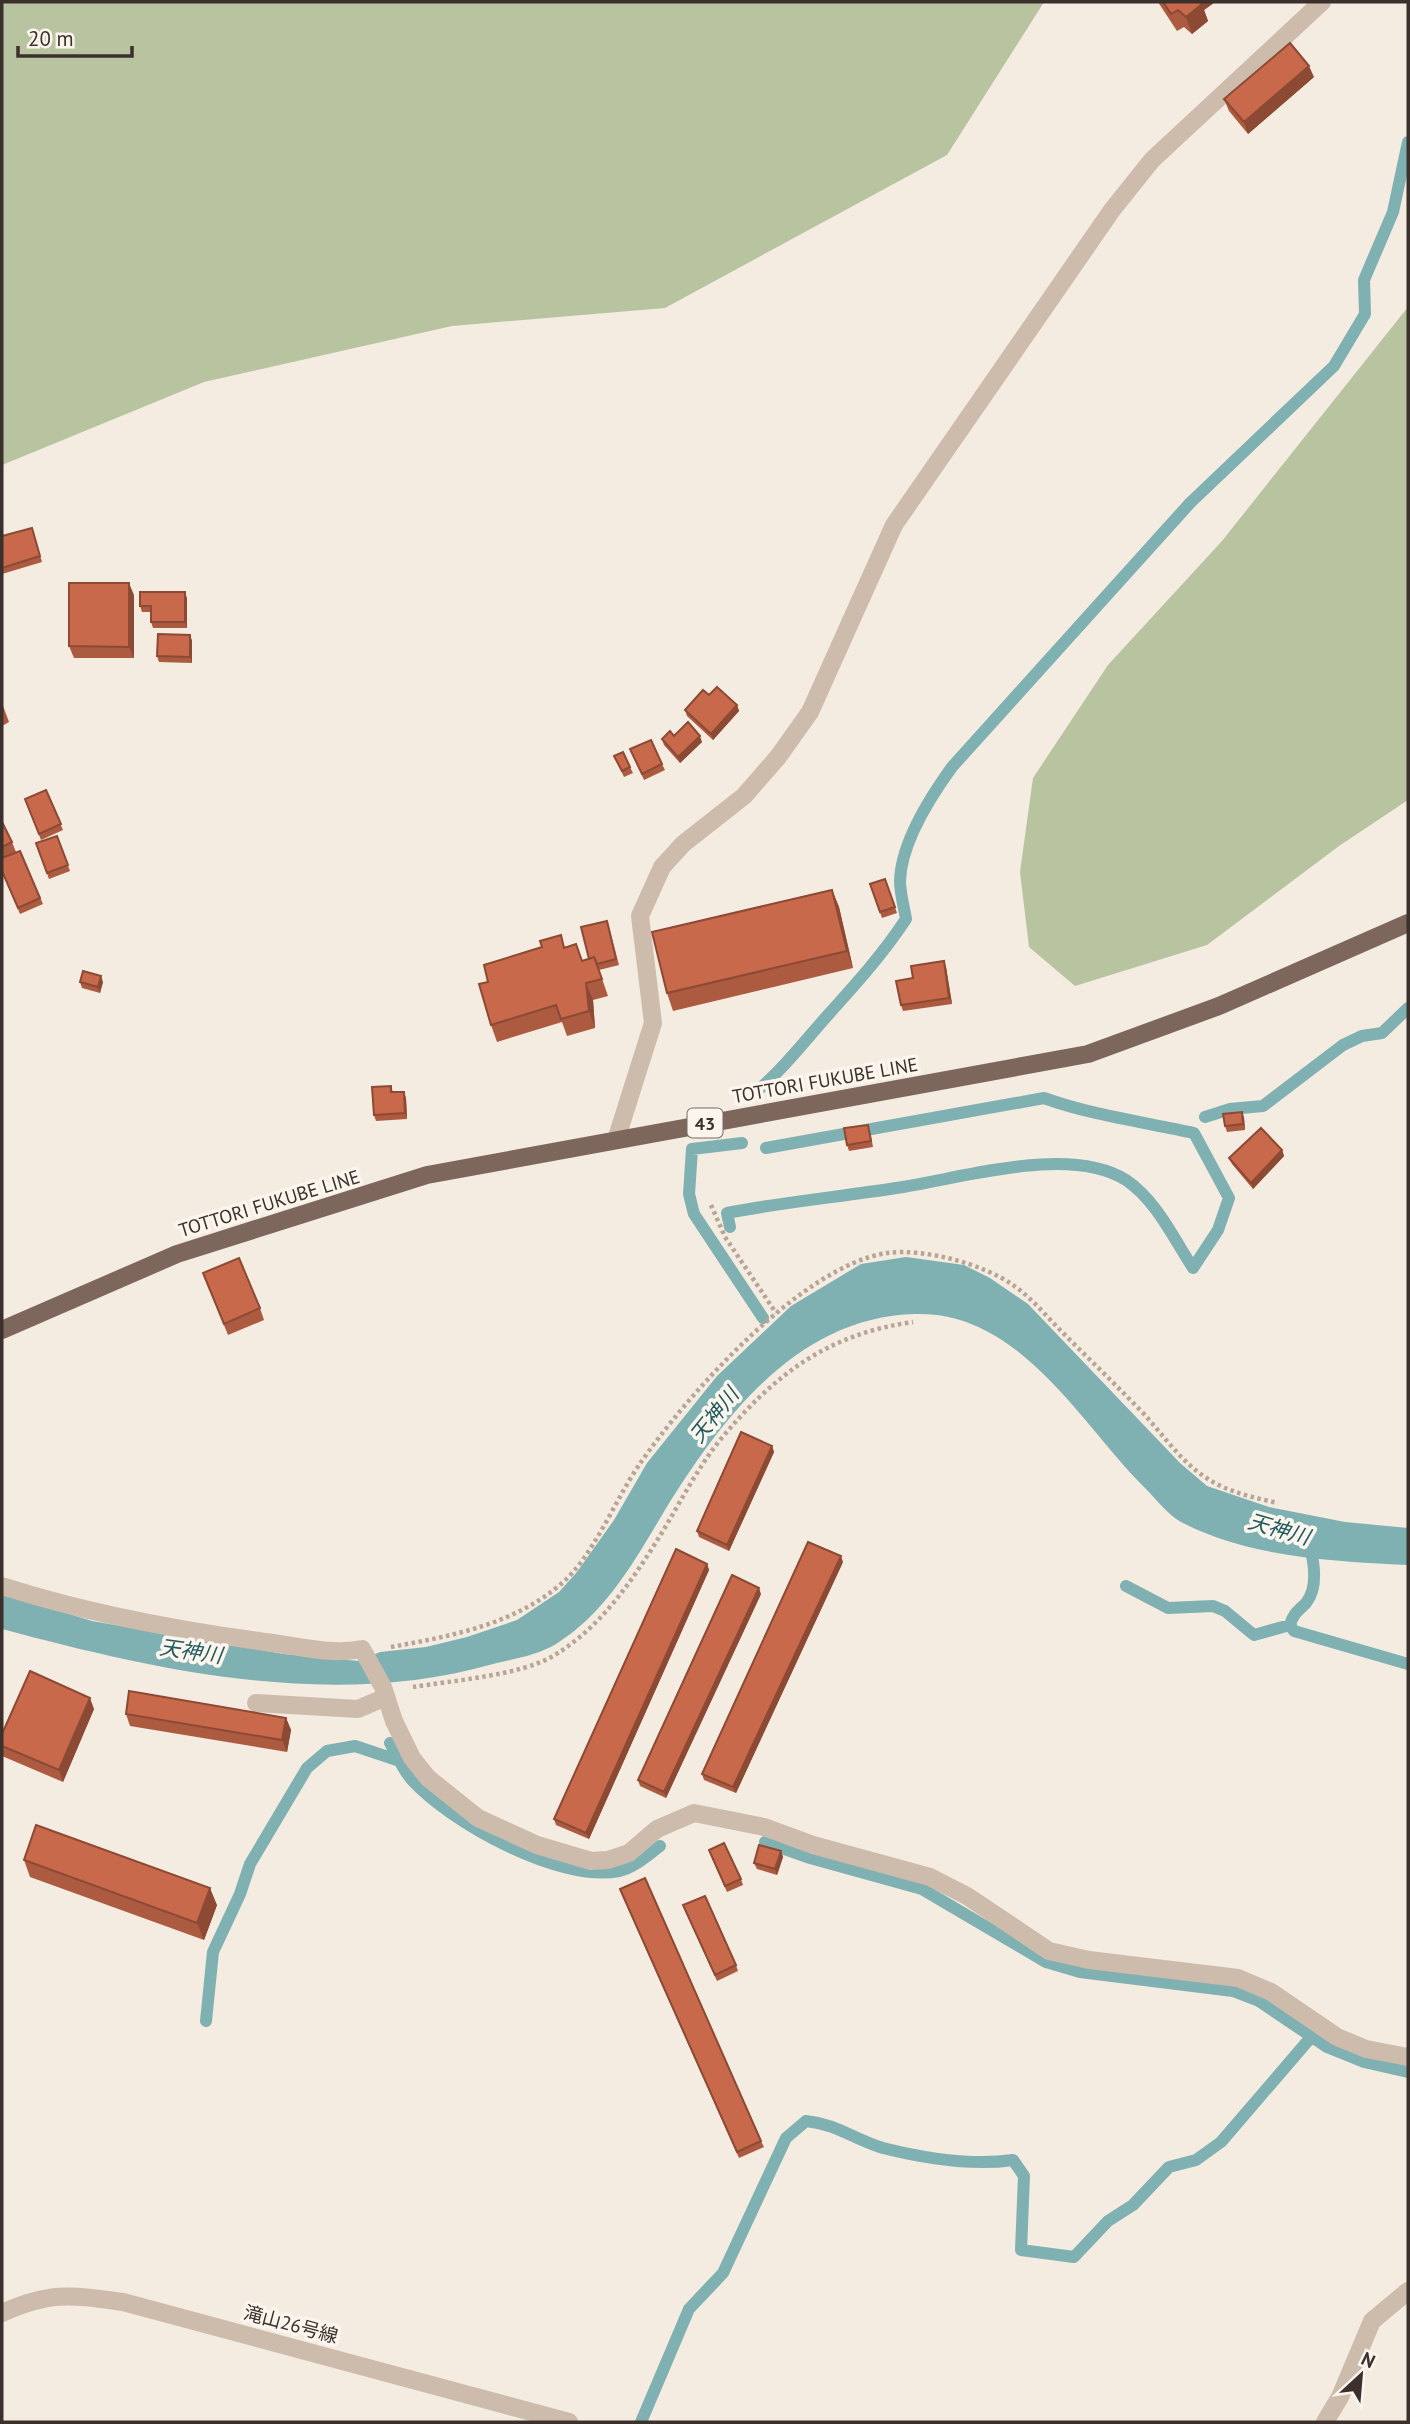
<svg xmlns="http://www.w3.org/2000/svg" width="1410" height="2424" viewBox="0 0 1410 2424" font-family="'PT Sans','Noto Sans JP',sans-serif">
  <rect width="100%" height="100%" fill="#f4ebe1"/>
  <!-- green -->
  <path fill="#b8c4a0" d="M2,2h1042l-97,153 -282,153 -213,18 -248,56 -202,83z
    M1408,307v493l-69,46 -132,99 -132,41 -46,-39 -9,-75 13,-94 75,-113 114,-124z"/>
  <!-- water -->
  <path fill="#7fb0b2" d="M906,1257l58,8 26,13 38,26 152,159 27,23 62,21 76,15 63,6v37c-76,-4 -157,-7 -227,-43 -13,-7 -25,-23 -36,-34 -64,-64 -126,-178 -230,-174 -118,3 -194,105 -250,196 -30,50 -58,102 -109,134 -18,11 -42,15 -63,20 -161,46 -334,7 -491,-35v-36l90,28 192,33 75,7 21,-9 46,-5 41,-10 50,-17 42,-28 18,-20 37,-52 33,-57 70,-87 74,-70 70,-42z"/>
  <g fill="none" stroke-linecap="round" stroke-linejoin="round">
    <!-- stream -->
    <path stroke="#7fb0b2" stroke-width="12" d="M756,1092c27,-23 48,-50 71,-76 28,-31 56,-62 79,-97 -2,-12 -6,-26 -6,-38 1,-38 31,-85 52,-114l238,-264 144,-137 31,-52 -1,-34 29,-68 15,-70
      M1205,1117l25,-8 33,-3 80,-61 19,-9 20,-3 26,-25
      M742,1143l-50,6 -3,45 5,20 69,104
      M730,1227l-3,-14c56,-11 112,-16 169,-25 64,-9 172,-44 230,-8 30,20 48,59 67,88l25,-38 11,-32 -35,-65c-50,-11 -103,-18 -150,-35l-278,50
      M1309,1543c5,18 10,44 -3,60 -8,8 -13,11 -16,22l4,6 114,33
      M1126,1586l42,22 45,-2 12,5 29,24 36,-10
      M390,1743c7,12 13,27 22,37 39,43 148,103 207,91 15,-3 29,-16 41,-25
      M765,1842l45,16 112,31 124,73 34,10 153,19 26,10 68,46 37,15 44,10
      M206,2021l7,-69 27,-58 10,-30 57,-96 20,-17 28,-5 45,15
      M641,2422l48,-113 34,-36 63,-135 20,-17c31,3 49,19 77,27 40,10 89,18 130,12l11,16 -3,74 53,7 34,-36 25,-16 36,-38 27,-7 25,-18 91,-106"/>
    <!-- path -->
    <path stroke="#b9a596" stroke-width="4.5" stroke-dasharray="3.5 3.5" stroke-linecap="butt" d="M711,1205l14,32 51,76
      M391,1647c60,-11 122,-22 170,-63 32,-27 54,-84 78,-119 48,-70 162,-199 248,-212 37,-5 96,11 126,32 19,13 34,32 50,48 27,27 54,53 81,81 20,22 38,49 64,65 20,13 47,19 70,24
      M413,1687c37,-6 109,-12 140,-31 46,-27 77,-72 105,-117 20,-32 38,-69 62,-99 54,-65 107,-106 193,-118"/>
    <!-- street -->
    <path stroke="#cdbbac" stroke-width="18" d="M616,1140l37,-117 -13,-107 22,-49 21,-23 61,-48 34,-39 32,-45 84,-187 218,-315 40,-50 170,-158
      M2,1586c87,28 180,45 271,57 29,4 60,12 89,6l21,38 11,34 18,37 16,20 50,40 59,27 54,16 17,-1 21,-7 28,-24 37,-16 70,14 49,18 117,32 37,19 82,55 40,9 149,18 33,14 66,45 29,12 42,8
      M256,1703l102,6 28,-12
      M2,2313c48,-22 70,-18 121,-11l446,120
      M1325,2422l15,-25 32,-76 36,-30"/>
    <!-- primary -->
    <path stroke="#7d675c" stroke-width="18" d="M2,1330l175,-76 250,-79 661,-121 131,-48 189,-83"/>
  </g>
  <!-- wall -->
  <path fill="#ac5a40" d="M1158,2h57l-11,8 4,11 -16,13 -8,-7 -7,4z
    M1314,77l-66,57 -19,-23 -5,-12z
    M32,528l10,34 -40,12v-38z
    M134,595v63h-60l-5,-12z
    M187,598v30h-34l-2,-6v-10h-9l-2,-6z
    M190,635l2,6v22l-33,-1 -2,-6z
    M2,703l7,19 -7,4z
    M737,705l2,6 -26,29 -26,-24 -2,-6z
    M674,736l28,6 -22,21 -16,-18 -2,-6z
    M630,749l32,15 3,6 -21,10z
    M614,756l16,11 3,6 -9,4z
    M46,790l17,40 -22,10 -16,-41z
    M2,822l10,20 4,10 4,-1 23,53 -23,10 -18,-42z
    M57,836l13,35 -21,8 -13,-36z
    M885,879l12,34 -15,5 -12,-34z
    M832,890l7,17 14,61 -180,43 -6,-18z
    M609,927l10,38 -20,5 9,26 -15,4 2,28 -28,8 -5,-14 -65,20 -6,-17 -3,-43 78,-35 16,14 7,-2z
    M944,961l2,6 6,37 -49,7 -2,-6 12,-27z
    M80,982h23l-3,11 -18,-5z
    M391,1086l2,6 13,6 1,21 -31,2 -2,-6z
    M1242,1112l2,6 1,12 -18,2 -2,-6z
    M870,1131l3,16 -24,4 -2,-6z
    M1282,1150l2,6 -31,33 -21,-25 -3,-6z
    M203,1273l57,35 4,12 -36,15z
    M772,1446l2,6 -45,99 -30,-14 -2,-6z
    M843,1562l-107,231 -32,-13 -2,-6z
    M707,1564l2,6 -120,269 -33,-14 -2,-6z
    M761,1594l-95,204 -26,-12 -2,-6z
    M94,1709l-31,73 -61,-26v-22z
    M126,1714l160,4 5,12 -4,22 -157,-26z
    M781,1851l2,6 -6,18 -20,-6 -3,-6z
    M711,1856l30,23 2,6 -16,7z
    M24,1860l193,45 -13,35 -174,-63z
    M622,1895l139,246 3,6 -25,11z
    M683,1905l53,60 2,6 -21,10z"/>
  <!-- shaded-wall -->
  <path fill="#8c4a34" d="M1198,2h17l-11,8 4,11 -16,13 -6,-17z
    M1309,66l5,11 -66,57 -4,-12z
    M129,583l5,12v63l-5,-11z
    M185,592l2,6v30l-2,-6z
    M190,635l2,6v22l-2,-6z
    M737,705l2,6 -26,29 -2,-6z
    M700,736l2,6 -22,21 -2,-6z
    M832,890l7,17 14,61 -6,-17z
    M944,961l2,6 6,37 -3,-6z
    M101,976l2,6 -3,11 -2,-6z
    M586,983l7,17 2,28 -6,-17z
    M404,1092l2,6 1,21 -2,-6z
    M1242,1112l2,6 1,12 -2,-6z
    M1282,1150l2,6 -31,33 -2,-6z
    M772,1446l2,6 -45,99 -2,-6z
    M841,1556l2,6 -107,231 -3,-6z
    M707,1564l2,6 -120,269 -3,-6z
    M759,1588l2,6 -95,204 -2,-6z
    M90,1698l4,11 -31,73 -4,-12z
    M286,1718l5,12 -4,22 -5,-12z
    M781,1851l2,6 -6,18 -2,-6z
    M210,1888l7,17 -13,35 -7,-17z"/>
  <!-- building -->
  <path fill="#c8694b" stroke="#8c4a34" stroke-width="2" d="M1163,2h37l2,2 -16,13 -8,-7 -7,4z
    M1290,43l19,23 -65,56 -20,-23z
    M32,528l8,28 -38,12v-32z
    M69,583h60v64l-60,-1z
    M140,592h45v30h-34v-16h-11z
    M158,634l32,1v22l-33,-1z
    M717,687l20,18 -26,29 -26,-24 18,-20 6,5z
    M688,722l12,14 -22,21 -16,-18 8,-8 4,5z
    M651,740l11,24 -20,10 -12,-25z
    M623,752l7,15 -8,4 -8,-15z
    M46,790l15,34 -22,10 -14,-35z
    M2,822l10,20 -10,5z
    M57,836l11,29 -21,8 -11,-30z
    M20,851l20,47 -22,10 -16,-37v-13z
    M885,879l10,28 -15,5 -10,-28z
    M832,890l15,61 -180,42 -15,-61z
    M607,921l9,38 -19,5 -3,-7 -5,2 -8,-32z
    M561,935l3,13 12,-4 6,17 12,-4 8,22 -16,4 3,28 -28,8 -5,-14 -65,20 -12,-41 9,-2 -4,-17 58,-18 -2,-6z
    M944,961l5,37 -48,7 -5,-24 17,-3 -2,-12z
    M83,971l18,5 -3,11 -18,-5z
    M391,1086v6h13l1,21 -31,2 -2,-28z
    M1242,1112l1,12 -18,2 -2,-12z
    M868,1125l3,16 -24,4 -3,-17z
    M1261,1128l21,22 -31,33 -22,-25z
    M239,1258l21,50 -36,16 -21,-51z
    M741,1432l31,14 -45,99 -30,-14z
    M808,1542l33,14 -108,231 -31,-13z
    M676,1549l31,15 -121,269 -32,-14z
    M732,1575l27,13 -95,204 -26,-12z
    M30,1671l60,27 -31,72 -57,-24v-12z
    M129,1691l157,27 -4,22 -156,-26z
    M36,1825l174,63 -13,35 -173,-63z
    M724,1843l17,36 -16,7 -16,-36z
    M759,1845l22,6 -6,18 -21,-6z
    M645,1878l116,263 -24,11 -117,-263z
    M705,1896l31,69 -21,10 -32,-70z"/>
  <g text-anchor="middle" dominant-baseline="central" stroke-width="7" stroke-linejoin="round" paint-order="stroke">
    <!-- shield labels -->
    <rect fill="#fbf5ee" stroke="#756b66" stroke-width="2" x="687.5" y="1108.5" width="35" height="29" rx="5"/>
    <g font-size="18" font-weight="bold" fill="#3b302b">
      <text x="705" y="1123">43</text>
    </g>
    <!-- street labels -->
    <g font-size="19" fill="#3b302b" stroke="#fbf5ee">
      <text transform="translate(825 1080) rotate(-10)">TOTTORI FUKUBE LINE</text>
      <text transform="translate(269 1203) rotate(-17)">TOTTORI FUKUBE LINE</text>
      <text transform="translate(291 2324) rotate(15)">滝山26号線</text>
    </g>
    <!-- water labels -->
    <g font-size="21" font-style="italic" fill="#1f5a5e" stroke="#fbf5ee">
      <text transform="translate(714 1415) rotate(-51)">天神川</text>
      <text transform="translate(1279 1529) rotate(16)">天神川</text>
      <text transform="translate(191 1651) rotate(8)">天神川</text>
    </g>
  </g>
  <!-- border -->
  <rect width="1410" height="2424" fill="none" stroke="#3b302b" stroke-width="7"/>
  <!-- north arrow -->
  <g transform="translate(1361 2375) rotate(26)" stroke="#fbf5ee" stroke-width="5" paint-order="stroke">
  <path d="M0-5L12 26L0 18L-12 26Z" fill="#3b302b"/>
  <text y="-10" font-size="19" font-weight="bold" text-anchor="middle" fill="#3b302b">N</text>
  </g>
  <!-- scale -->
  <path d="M18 46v10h114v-10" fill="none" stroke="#3b302b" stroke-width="3.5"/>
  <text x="28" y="46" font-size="21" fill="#3b302b" stroke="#fbf5ee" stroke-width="5" paint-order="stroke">20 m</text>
</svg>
